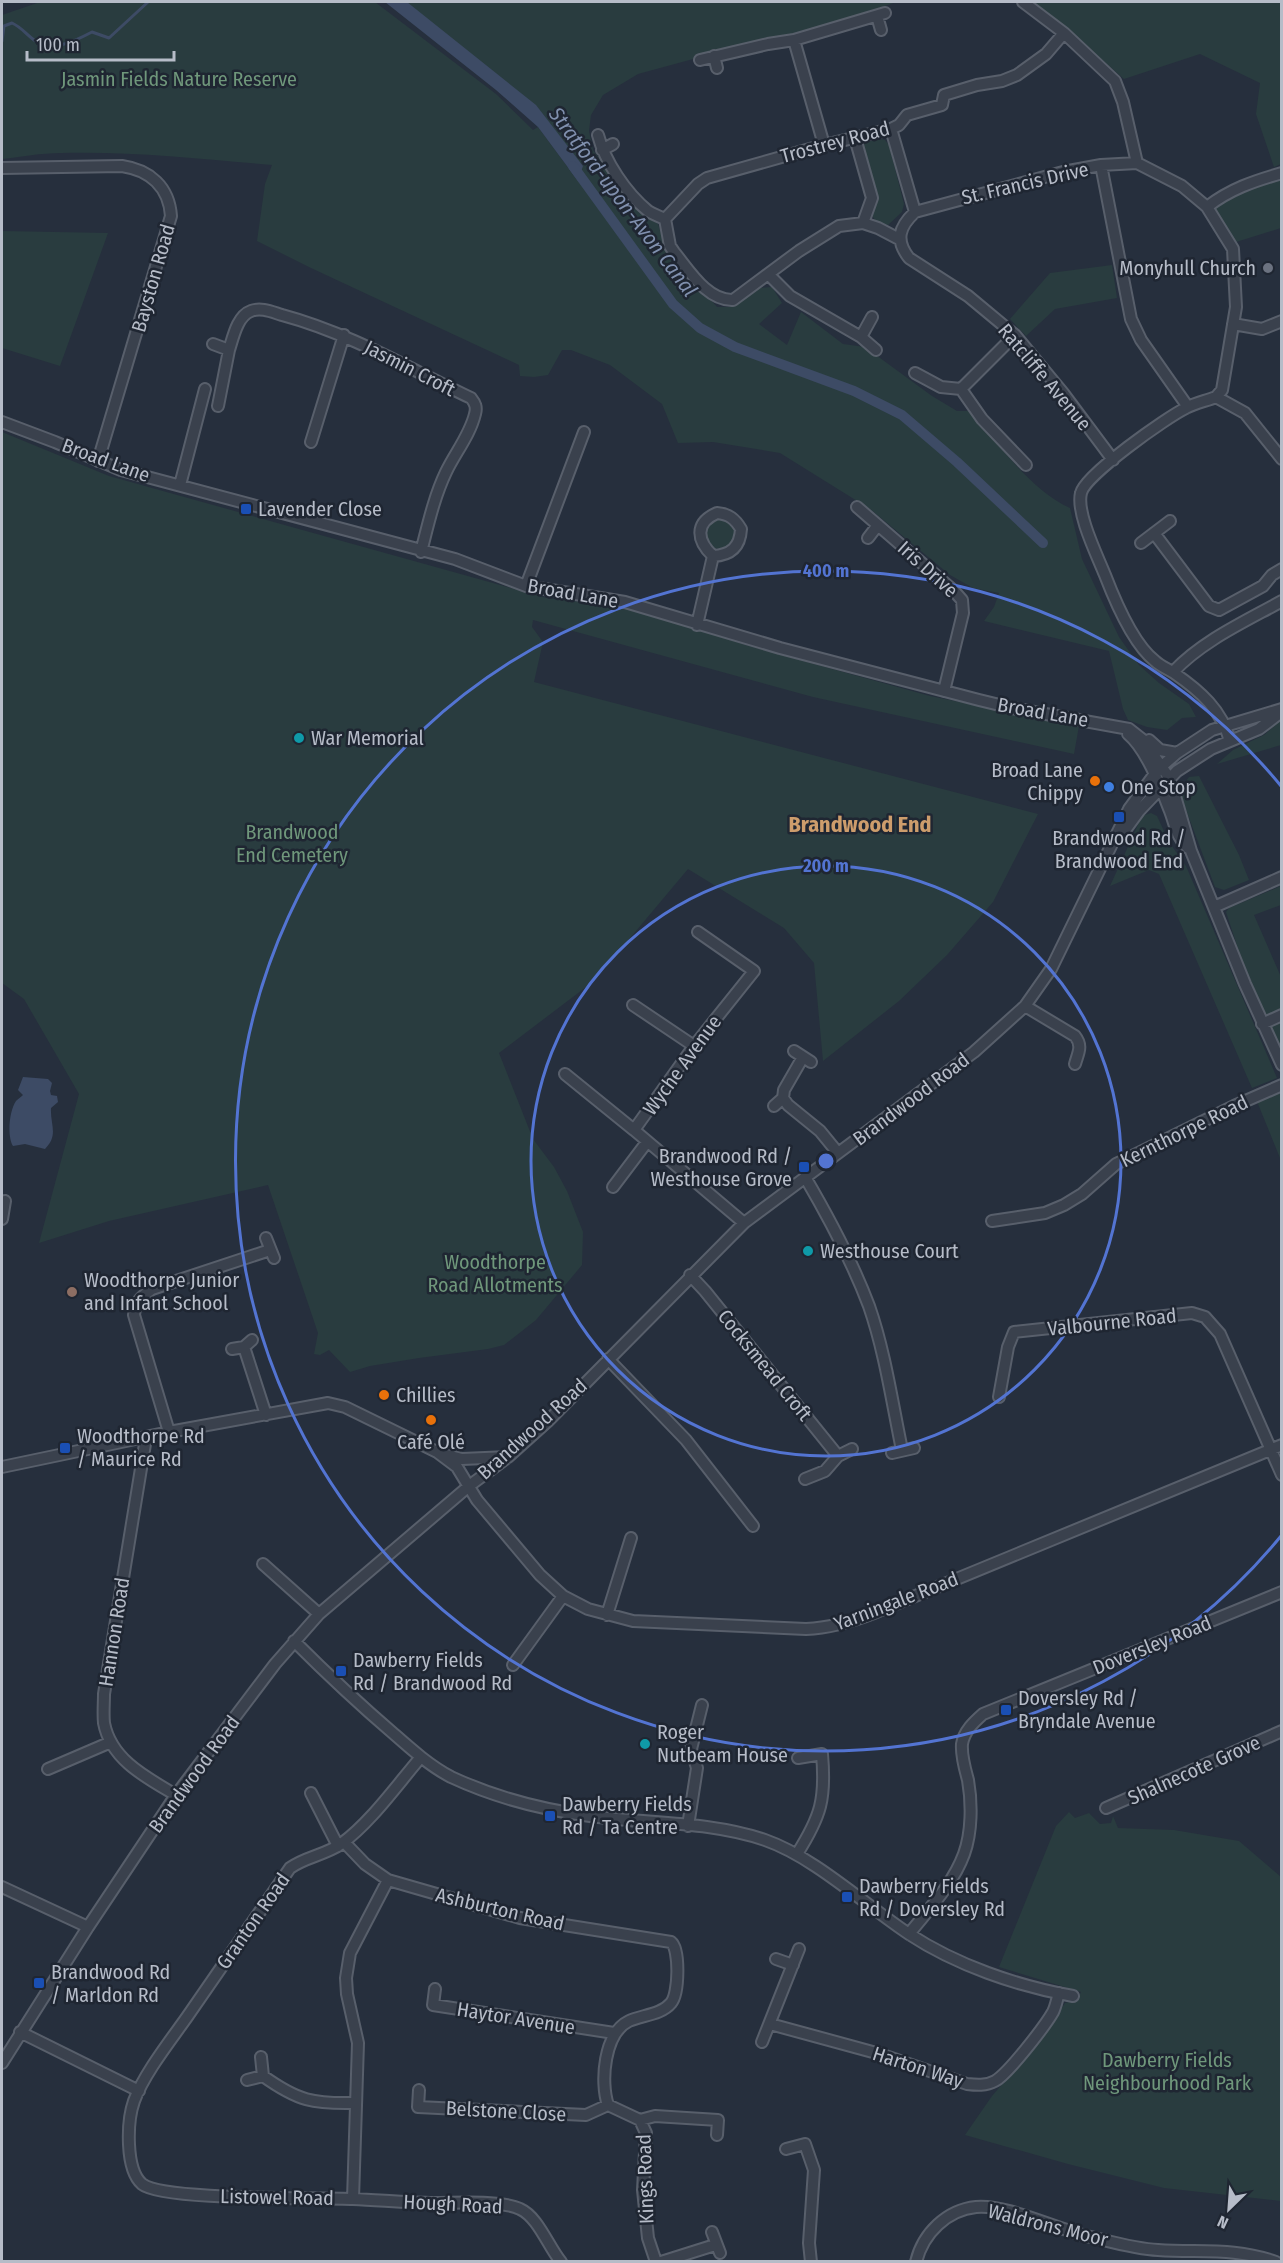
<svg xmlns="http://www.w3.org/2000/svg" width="1283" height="2263" viewBox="0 0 1283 2263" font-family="'Fira Sans Condensed',sans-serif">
  <rect width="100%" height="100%" fill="#262f3d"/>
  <!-- green -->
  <path fill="#293c3f" d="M40,2h335l121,92 37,36 5,-3 40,54 5,-16 -176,-163h489l-100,36h-26l-132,36 -35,21 -12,20 -2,16 4,19 44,59 21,15 8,25 51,58h12l28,-19 15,-1 10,16 -23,21 28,21 14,-33 42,32 22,3 67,49 25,15h16c24,33 59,80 97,97l12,51 37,78 20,28 20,18 30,21 7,13 -14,1 -15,12 -20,-3 -19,-7 -5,-11 -14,-58 -125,-30 10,-14 5,-14 -26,-5 -23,-13 -80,-66 -90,-56 -67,-11 -35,1 -16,-39 -52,-39 -39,-15h-9l-14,25 -14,2 -14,-1 -1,-11 -208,-97 -54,-27 8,-57 7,-19c-70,-6 -141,-14 -211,-12 -20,0 -40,4 -59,6v-144z
    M1030,2h251v162l-7,3 -18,-53 4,-31 -60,-29 -76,25 -69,-60z
    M877,138l8,2 4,5 15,59 -2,8 -14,13 -11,-3 -5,-6 1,-7 -11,-61 3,-6z
    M1281,179v49l-48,15 -18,-32c11,-22 45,-25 66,-32z
    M2,231l106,2 -48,133 -58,-18z
    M1112,265l5,33 -62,11 -29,27 -16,-17 40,-46z
    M2,432l107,44 438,122 84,10 115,37 184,51 149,30 -5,28 -261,-57 -280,-77 -1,7 11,15 -9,40 504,132 -45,88 -46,53 -48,46 -76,60 -9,-98 -30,-35 -96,-59 -94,112 -95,72 34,86 21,28 13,24 16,41 -1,33 -46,55 -32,25 -16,4 -69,9 -49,8 -20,6 -21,-22 -9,5 -6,-1 4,-21 -50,-148 -159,36 -70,22 40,-149 -55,-95 -22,-16z
    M705 534a15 15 0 1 1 30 0a15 15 0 1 1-30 0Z
    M1281,720v25l-64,19 16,-14 31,-15z
    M1199,776l40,79 10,25 -25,10 -9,-3 -35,-93 3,-9 6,-8z
    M1151,813l6,3 12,26 17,24 91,212 -25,10 -93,-214 -10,-4 -39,16 32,-70z
    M1281,886v19l-27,10 27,62v72l-39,-88 -16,-49 3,-4z
    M1274,1092l7,2v63l-1,1 -24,-59z
    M1069,1812l6,6 14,-5 11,11 11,-1 2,-7 5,12 56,2 65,11 42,36v324l-117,-13 -96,-24 -103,-29 27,-39 52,-60 21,-33 12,-3 4,-8 -82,-25 57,-141z"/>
  <!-- water -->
  <path fill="#3d4b65" d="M385,2h22l129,103 47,61 -5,15 -40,-54 -42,-37z
    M23,1077l25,2 4,4 -2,8 1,4 6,1 1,6 -7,6c-1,17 8,27 -6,41l-20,-5 -12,2c-6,-9 -4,-35 3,-45 2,-2 5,-4 7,-6l-5,-5z"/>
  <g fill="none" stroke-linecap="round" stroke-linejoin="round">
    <!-- stream -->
    <path stroke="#3d4b65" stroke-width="3" d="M2,41l2,-15 8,-3c9,4 14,11 22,17 18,13 41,1 58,-8l17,6 39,-36"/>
    <!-- canal -->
    <path stroke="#3d4b65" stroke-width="10" d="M573,166l100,138 27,24 35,19 119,44 48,24 55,47 86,81"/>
    <defs>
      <path id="minor" d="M1023,2l41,31 51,48 8,21 14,61
        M877,16l4,14
        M714,56l3,12
        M700,60l68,-16 26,-4
        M891,129l24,83
        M598,135c7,27 28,58 50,76 5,3 12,6 17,8
        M855,138l17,60 -9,25
        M824,145l-30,-105 91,-27
        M602,150l11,-6
        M1101,165l30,154 10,21 47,67
        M2,168l120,-2c28,4 47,21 49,50l-73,245
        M1207,207c23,-18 47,-26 75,-34
        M665,219l33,-35 9,-6 117,-33 67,-16 8,-4 8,-10 35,-10 2,-10 33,-10 25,-4 15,-6 29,-21 18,-21
        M665,219l5,27 4,6c15,18 33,49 59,48l66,-49 40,-25 24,-3 15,5 21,11
        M768,274l22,22 71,41 15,13
        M1233,324l29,5 20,-8
        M1015,335l-54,54 21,30 44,46
        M861,337l11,-20
        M213,344l16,6c4,-12 8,-34 22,-39 10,-4 21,1 31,4 67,18 126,53 189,83 4,5 6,9 4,16 -5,21 -20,39 -29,58 -12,25 -18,53 -25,80
        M915,373l26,14 20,2
        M218,406l11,-56
        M2,422l53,20 66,28 334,89 71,27 99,16 155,46 199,52 33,8 117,21 14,11 27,39 21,72 54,133 37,81
        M311,442l33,-107
        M1113,460l-50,-67 -48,-58 -47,-39 -59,-38c-14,-18 -10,-31 6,-46l148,-40 38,-7 36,-2 45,23 25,21 26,42 3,58 -14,83 -6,7
        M180,485l25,-96
        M857,507l97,84 8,9 1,13 -19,78
        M717,513c12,1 18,6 24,16 -1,18 -10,26 -28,27 -16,-15 -19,-33 4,-43z
        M1154,533l55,73 10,4 44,-24 9,-11 10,-6
        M868,538l10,-13
        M1141,543l29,-22
        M526,586l58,-154
        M697,625l16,-69
        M1173,672c29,-31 71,-50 109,-71
        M1128,734c19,16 33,54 42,77 6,16 6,25 18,37
        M1149,740l11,10 17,3
        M1230,741c-8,-31 -30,-50 -56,-68 -6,-4 -14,-7 -19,-12 -22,-17 -40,-60 -50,-86 -8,-20 -29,-62 -24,-82 4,-18 86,-76 105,-85 9,-5 20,-7 30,-11l29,16 37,46
        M1120,837l19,-26 38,-40 34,-22 48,-20 21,-16
        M1214,907l68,-30
        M698,932l56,39 -60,75 -60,84 110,93
        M633,1005l61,41
        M1025,1006l50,30c8,10 3,17 0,28
        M1262,1024l20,-9
        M794,1051l17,11
        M803,1057l-19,33 -1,8 5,7 32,26 18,22
        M565,1074l69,56
        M774,1106l9,-8
        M805,1177c24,41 47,84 64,129 16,46 23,96 33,144
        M613,1187l34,-45
        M2,1219l3,-18
        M992,1221l53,-8 19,-8 18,-11 34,-30 118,-58 48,-21
        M266,1238l8,20
        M690,1275l15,16 133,165
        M244,1347l22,68
        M232,1349l12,-2 8,-7
        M608,1359l78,81 67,86
        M999,1397l9,-50 6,-15 178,-19 13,4 15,17 62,141
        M169,1432l-35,-117c1,-13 7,-18 18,-26l118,-39
        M146,1438l-42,256c0,9 -1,20 0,29 7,37 43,55 72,72
        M892,1453l22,-5
        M443,1454l19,5 46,-2
        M2,1467l167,-35 159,-29 17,4 92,45 20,15 20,33 63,75 23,21 25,13 45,12 173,8c24,-1 45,-7 68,-16l408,-168
        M805,1479l20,-8 13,-15 14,-7
        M263,1564l56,50
        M607,1615l24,-77
        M294,1641c32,32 65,63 100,93 17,15 36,32 57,43 43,20 93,33 139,39 58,8 120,5 175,24 49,17 99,64 144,94 47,31 108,52 164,62
        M513,1665l50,-69
        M421,1757c-24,28 -50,65 -80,87 -16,11 -36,13 -51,24 -34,49 -68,99 -103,149 -17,24 -43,57 -53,84 -7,20 -9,68 8,83 21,17 175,13 211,15 27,1 54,4 82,4 21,0 67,-3 85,6 18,8 28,37 41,53
        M48,1769l63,-27
        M311,1793l27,53
        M1106,1808l176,-77
        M688,1826l9,-58 -6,-19 11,-44
        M344,1842l21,22 23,16 132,38 151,24c9,7 8,52 0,61 -10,12 -29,12 -42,18 -25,12 -29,61 -21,84l32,15 6,13 -3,57 5,48 8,24
        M797,1854c24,-38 29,-55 25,-100l-24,4
        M2,1887l86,40
        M909,1934c20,-25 44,-50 55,-80 8,-22 8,-51 4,-74 -3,-11 -7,-24 -6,-36 2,-13 12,-22 21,-30l299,-122
        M776,1959l17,6
        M435,1989l-2,16 181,28
        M770,2024l110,30 87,30c9,1 19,2 28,-3 13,-7 50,-55 58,-69 3,-6 4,-13 6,-19
        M20,2032l119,59
        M762,2042l37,-93
        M2,2063l86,-136 88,-132 99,-131 44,-50 150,-128 39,-29 40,-36 196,-198 230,-171 51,-46 26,-37 78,-160 25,-34 8,-9 15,-13 35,-23 70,-21
        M263,2076c35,25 50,28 92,27
        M247,2080l16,-4 -2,-19
        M419,2090l-1,17 168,8 22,-10
        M640,2120l15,-4 63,4 -1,15
        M786,2149l19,-5 9,26 -5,73 2,19
        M353,2199l5,-156 -11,-49 -1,-16 4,-25 38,-73
        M712,2232l8,21
        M661,2262l54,-17
        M916,2262c7,-29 31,-52 60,-55 31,-3 82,23 115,30 21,5 45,12 67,13 42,3 76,-3 118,12"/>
    </defs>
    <!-- minor casing -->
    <use href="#minor" stroke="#585f6b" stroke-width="14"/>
    <!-- minor -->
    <use href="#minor" stroke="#3a414d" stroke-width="10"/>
  </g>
  <!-- distance rings -->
  <g fill="none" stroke="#5374d2" stroke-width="3">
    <circle cx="826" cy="1161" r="295"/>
    <path d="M1281 1536A590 590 0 1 1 1281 786"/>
  </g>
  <!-- markers -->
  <circle fill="#6b7280" stroke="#1f2632" stroke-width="2" cx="1268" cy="268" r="6"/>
  <g fill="#1a4fb4" stroke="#1f2632" stroke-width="2">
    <rect x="240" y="503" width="12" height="12" rx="3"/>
    <rect x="1113" y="811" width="12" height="12" rx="3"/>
    <rect x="798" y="1161" width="12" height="12" rx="3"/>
    <rect x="59" y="1442" width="12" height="12" rx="3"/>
    <rect x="335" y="1665" width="12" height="12" rx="3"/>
    <rect x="1000" y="1704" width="12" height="12" rx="3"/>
    <rect x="544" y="1810" width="12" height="12" rx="3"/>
    <rect x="841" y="1891" width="12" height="12" rx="3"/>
    <rect x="33" y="1977" width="12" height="12" rx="3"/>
  </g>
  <g fill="#0f9aa8" stroke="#1f2632" stroke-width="2">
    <circle cx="299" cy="738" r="6"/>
    <circle cx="808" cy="1251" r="6"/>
    <circle cx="645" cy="1744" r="6"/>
  </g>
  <g fill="#e8710a" stroke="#1f2632" stroke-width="2">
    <circle cx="1095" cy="781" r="6"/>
    <circle cx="384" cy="1395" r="6"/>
    <circle cx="431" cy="1420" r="6"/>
  </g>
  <circle fill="#3f7fe0" stroke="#1f2632" stroke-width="2" cx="1109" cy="787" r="6"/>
  <circle fill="#8d6e63" stroke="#1f2632" stroke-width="2" cx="72" cy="1292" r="6"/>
  <g text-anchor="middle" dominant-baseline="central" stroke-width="5" stroke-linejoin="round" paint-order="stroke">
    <!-- park labels -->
    <g font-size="20" fill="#6f977b" stroke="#1f2632">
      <text x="179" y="79">Jasmin Fields Nature Reserve</text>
      <text x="292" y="832">Brandwood<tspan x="292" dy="23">End Cemetery</tspan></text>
      <text x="495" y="1262">Woodthorpe<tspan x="495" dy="23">Road Allotments</tspan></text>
      <text x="1167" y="2060">Dawberry Fields<tspan x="1167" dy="23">Neighbourhood Park</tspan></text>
    </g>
    <!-- street labels -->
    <g font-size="20" fill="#b6bcc8" stroke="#1f2632">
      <text transform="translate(835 142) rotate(-15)">Trostrey Road</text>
      <text transform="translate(1025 183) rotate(-13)">St. Francis Drive</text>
      <text transform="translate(153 278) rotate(-74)">Bayston Road</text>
      <text transform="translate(410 368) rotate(27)">Jasmin Croft</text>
      <text transform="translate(1045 377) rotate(50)">Ratcliffe Avenue</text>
      <text transform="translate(106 460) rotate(20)">Broad Lane</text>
      <text transform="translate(928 569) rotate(42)">Iris Drive</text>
      <text transform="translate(573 593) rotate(10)">Broad Lane</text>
      <text transform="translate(1043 712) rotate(10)">Broad Lane</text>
      <text transform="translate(682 1065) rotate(-54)">Wyche Avenue</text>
      <text transform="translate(911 1099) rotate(-37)">Brandwood Road</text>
      <text transform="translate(1184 1131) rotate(-26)">Kernthorpe Road</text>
      <text transform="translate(1112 1322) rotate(-6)">Valbourne Road</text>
      <text transform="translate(765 1365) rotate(51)">Cocksmead Croft</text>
      <text transform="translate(532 1429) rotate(-42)">Brandwood Road</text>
      <text transform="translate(896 1601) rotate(-21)">Yarningale Road</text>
      <text transform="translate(114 1632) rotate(-81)">Hannon Road</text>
      <text transform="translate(1152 1645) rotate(-22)">Doversley Road</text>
      <text transform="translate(1194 1770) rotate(-24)">Shalnecote Grove</text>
      <text transform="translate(194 1774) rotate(-54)">Brandwood Road</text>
      <text transform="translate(500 1909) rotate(13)">Ashburton Road</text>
      <text transform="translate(253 1921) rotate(-55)">Granton Road</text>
      <text transform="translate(516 2018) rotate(9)">Haytor Avenue</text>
      <text transform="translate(918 2067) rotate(18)">Harton Way</text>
      <text transform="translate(506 2111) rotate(3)">Belstone Close</text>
      <text transform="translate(645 2179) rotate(-92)">Kings Road</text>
      <text transform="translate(277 2197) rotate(1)">Listowel Road</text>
      <text transform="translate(453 2204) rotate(3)">Hough Road</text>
      <text transform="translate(1048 2225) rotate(14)">Waldrons Moor</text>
    </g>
    <!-- poi labels -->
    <g font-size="20" fill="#b6bcc8" stroke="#1f2632" text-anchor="start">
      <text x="1256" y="268" text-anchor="end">Monyhull Church</text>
      <text x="258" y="509">Lavender Close</text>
      <text x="311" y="738">War Memorial</text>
      <text x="1083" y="770" text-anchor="end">Broad Lane<tspan x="1083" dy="23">Chippy</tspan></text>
      <text x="1121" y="787">One Stop</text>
      <text x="1119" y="838" text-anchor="middle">Brandwood Rd /<tspan x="1119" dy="23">Brandwood End</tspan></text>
      <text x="792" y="1156" text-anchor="end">Brandwood Rd /<tspan x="792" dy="23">Westhouse Grove</tspan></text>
      <text x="820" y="1251">Westhouse Court</text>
      <text x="84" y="1280">Woodthorpe Junior<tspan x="84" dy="23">and Infant School</tspan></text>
      <text x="396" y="1395">Chillies</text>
      <text x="77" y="1436">Woodthorpe Rd<tspan x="77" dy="23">/ Maurice Rd</tspan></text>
      <text x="431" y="1442" text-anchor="middle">Café Olé</text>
      <text x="353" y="1660">Dawberry Fields<tspan x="353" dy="23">Rd / Brandwood Rd</tspan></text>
      <text x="1018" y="1698">Doversley Rd /<tspan x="1018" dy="23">Bryndale Avenue</tspan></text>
      <text x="657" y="1732">Roger<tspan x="657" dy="23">Nutbeam House</tspan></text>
      <text x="562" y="1804">Dawberry Fields<tspan x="562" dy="23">Rd / Ta Centre</tspan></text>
      <text x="859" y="1886">Dawberry Fields<tspan x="859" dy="23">Rd / Doversley Rd</tspan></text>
      <text x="51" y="1972">Brandwood Rd<tspan x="51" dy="23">/ Marldon Rd</tspan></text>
    </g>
    <!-- water labels -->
    <g font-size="21" font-style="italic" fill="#8090ae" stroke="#1f2632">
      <text transform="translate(623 202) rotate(53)">Stratford-upon-Avon Canal</text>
    </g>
    <!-- quarter labels -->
    <g font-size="22" font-weight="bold" fill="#cd9d6c" stroke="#1f2632">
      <text x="860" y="824">Brandwood End</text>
    </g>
  </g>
  <circle cx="826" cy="1161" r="9" fill="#5374d2" stroke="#1f2632" stroke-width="3"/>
  <g font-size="18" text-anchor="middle" font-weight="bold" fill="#5374d2" stroke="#1f2632" stroke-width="5" stroke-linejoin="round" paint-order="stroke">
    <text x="826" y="577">400 m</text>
    <text x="826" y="872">200 m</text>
  </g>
  <!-- border -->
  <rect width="1283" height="2263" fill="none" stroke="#b6bcc8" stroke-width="6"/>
  <!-- north arrow -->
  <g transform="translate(1229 2209) rotate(205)" stroke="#1f2632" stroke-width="4.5" paint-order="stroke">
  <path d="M0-4.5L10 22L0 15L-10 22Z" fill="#b6bcc8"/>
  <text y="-9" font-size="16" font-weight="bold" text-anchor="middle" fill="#b6bcc8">N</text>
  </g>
  <!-- scale -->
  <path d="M27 51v9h147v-9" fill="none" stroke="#b6bcc8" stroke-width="3"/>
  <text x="36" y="51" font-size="18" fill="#b6bcc8" stroke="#1f2632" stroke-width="4.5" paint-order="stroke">100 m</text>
</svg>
